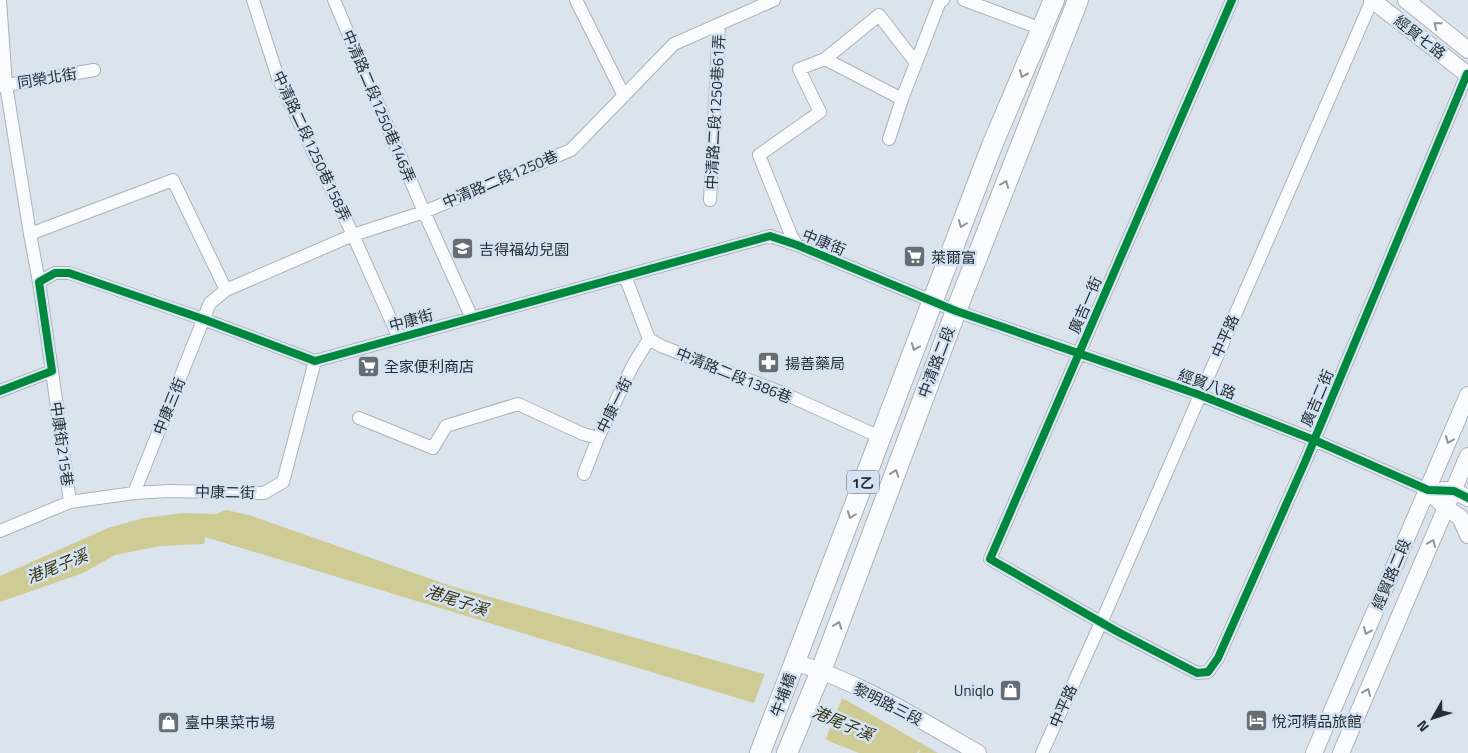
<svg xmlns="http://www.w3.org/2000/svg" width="1468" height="753" viewBox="0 0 1468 753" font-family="'Titillium Web','Noto Sans TC',sans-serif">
  <rect width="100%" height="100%" fill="#dbe4ed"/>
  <!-- water -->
  <path fill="#cfcb95" d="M226,510l23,5 202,71 317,89 78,25 92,53h-19l1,-5 -3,5h-58l-28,-11 -74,-38 -552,-167 -1,7 -44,2 -45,9 -32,18 -83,29v-26l108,-48 36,-10 40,-5 32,1z"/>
  <!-- pier -->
  <path fill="#dbe4ed" d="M766,671l77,25 -18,45 -72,-36z"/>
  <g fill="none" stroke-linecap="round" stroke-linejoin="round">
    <defs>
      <path id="minor" d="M0,0l6,85 24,149
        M253,0l25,78 75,157 46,103
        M334,0l90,212 48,106
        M576,0l48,96
        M964,0l78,29
        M1232,0l-242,559 128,73 79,41 11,-1 10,-14 87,-196 162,-388
        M825,59l54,-44 37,48
        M0,86l94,-16
        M889,139l13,-40 38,-98 3,-1
        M710,200l9,-176
        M797,245l-6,-10 -32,-80 61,-43 -21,-43 26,-10 77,40
        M625,276l24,63 12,7 122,47 97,44
        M39,282l-9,-48 143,-54 53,110
        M52,371l18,131
        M0,391l52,-20 -13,-89 16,-9h14l134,46 112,42 455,-125 27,9 159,66 244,84 114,45 114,50
        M359,418l74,30 13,-22 72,-22 65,30 15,4
        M584,474l14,-36 35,-73 16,-26
        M134,493l76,-190 16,-13 127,-55 71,-23 147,-62 103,-106 100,-44
        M0,531l70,-29 64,-9 35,-2 95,2 19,-11 32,-121
        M1042,753l66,-146 264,-607"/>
      <path id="tertiary" d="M1372,0l96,75
        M1406,0l62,50
        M1428,490l18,18 14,9 8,18
        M1443,490l11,1 14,7
        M794,662c66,20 125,57 184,91
        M1314,753l154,-358
        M1341,753l127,-297"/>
      <path id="primary" d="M760,753l233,-610 61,-143
        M787,753l34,-82 135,-360 122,-311"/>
    </defs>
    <!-- minor casing -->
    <use href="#minor" stroke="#abb1b9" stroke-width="14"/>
    <!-- tertiary casing -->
    <use href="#tertiary" stroke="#abb1b9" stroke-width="18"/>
    <!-- primary casing -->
    <use href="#primary" stroke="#abb1b9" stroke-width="22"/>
    <!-- minor -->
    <use href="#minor" stroke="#fafbfc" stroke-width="12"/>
    <!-- tertiary -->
    <use href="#tertiary" stroke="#fafbfc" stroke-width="16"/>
    <!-- primary -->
    <use href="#primary" stroke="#fafbfc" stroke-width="20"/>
    <defs>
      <path id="cycleway" d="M1232,0l-242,559 128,73 79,41 11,-1 10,-14 87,-196 162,-388
        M0,391l52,-20 -13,-89 16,-9h14l134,46 112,42 455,-125 27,9 159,66 244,84 114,45 114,50 26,1 14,7"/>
    </defs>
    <!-- cycleway casing -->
    <use href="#cycleway" stroke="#d4e3f4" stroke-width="11"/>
    <!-- cycleway -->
    <use href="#cycleway" stroke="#00873e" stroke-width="8"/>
  </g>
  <!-- one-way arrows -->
  <defs><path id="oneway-chevron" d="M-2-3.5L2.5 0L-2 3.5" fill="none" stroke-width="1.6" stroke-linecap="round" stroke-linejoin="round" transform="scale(1.25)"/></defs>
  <g stroke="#909498">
    <use href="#oneway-chevron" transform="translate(1437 25) rotate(-141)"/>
    <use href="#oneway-chevron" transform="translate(1023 74) rotate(114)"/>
    <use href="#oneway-chevron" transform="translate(1005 184) rotate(-69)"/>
    <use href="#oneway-chevron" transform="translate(962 224) rotate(111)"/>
    <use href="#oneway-chevron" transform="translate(915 347) rotate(112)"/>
    <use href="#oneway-chevron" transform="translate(1449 440) rotate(113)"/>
    <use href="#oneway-chevron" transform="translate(895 473) rotate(-70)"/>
    <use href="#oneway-chevron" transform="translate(851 515) rotate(111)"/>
    <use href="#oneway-chevron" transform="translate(1432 543) rotate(-67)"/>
    <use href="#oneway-chevron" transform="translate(838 625) rotate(-70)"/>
    <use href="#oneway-chevron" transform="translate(1367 631) rotate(113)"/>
    <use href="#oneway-chevron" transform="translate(1367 692) rotate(-67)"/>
  </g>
  <!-- icons -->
  <defs>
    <symbol id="school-square" viewBox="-11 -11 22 22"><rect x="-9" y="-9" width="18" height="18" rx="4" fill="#666d74" stroke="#d4e3f4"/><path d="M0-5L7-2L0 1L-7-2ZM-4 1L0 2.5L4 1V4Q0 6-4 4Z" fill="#fff"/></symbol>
    <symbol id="supermarket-square" viewBox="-11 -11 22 22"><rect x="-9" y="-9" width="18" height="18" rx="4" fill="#666d74" stroke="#d4e3f4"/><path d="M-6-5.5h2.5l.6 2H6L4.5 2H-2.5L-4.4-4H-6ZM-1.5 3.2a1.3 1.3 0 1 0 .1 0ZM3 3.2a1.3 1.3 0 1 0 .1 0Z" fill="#fff"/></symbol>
    <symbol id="pharmacy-square" viewBox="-11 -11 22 22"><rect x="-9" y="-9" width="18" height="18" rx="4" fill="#666d74" stroke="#d4e3f4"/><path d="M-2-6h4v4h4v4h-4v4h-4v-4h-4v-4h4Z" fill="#fff"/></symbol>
    <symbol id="shop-square" viewBox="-11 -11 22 22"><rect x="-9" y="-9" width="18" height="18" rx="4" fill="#666d74" stroke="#d4e3f4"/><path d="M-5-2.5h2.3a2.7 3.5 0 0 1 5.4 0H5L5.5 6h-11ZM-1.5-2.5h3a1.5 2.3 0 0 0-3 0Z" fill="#fff"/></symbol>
    <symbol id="hotel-square" viewBox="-11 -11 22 22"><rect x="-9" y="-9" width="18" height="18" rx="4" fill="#666d74" stroke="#d4e3f4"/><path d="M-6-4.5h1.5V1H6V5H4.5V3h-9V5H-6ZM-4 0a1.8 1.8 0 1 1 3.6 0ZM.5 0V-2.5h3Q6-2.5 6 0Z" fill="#fff"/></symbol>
  </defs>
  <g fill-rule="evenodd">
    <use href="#school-square" x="450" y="236" width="25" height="25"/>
    <use href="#supermarket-square" x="902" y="244" width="25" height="25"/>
    <use href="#pharmacy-square" x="756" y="350" width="25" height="25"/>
    <use href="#supermarket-square" x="356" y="354" width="25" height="25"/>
    <use href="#shop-square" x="998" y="678" width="25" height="25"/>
    <use href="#hotel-square" x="1244" y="708" width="25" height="25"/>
    <use href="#shop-square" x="156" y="710" width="25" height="25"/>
  </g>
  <g text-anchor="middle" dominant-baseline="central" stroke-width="5" stroke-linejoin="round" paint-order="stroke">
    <!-- shield labels -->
    <rect fill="#d4e3f4" stroke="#5b646d" stroke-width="1" x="847" y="470.5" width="32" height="23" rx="4"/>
    <g font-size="14" font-weight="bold" fill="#272d33">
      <text x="863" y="482">1乙</text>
    </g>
    <!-- street labels -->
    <g font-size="15" fill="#272d33" stroke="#d4e3f4">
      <text transform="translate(1420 37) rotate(38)">經貿七路</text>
      <text transform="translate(47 78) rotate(-9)">同榮北街</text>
      <text transform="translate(379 106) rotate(67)">中清路二段1250巷146弄</text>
      <text transform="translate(715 112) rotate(-87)">中清路二段1250巷61弄</text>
      <text transform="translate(312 146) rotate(65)">中清路二段1250巷158弄</text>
      <text transform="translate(500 179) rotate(-23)">中清路二段1250巷</text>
      <text transform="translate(824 242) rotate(22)">中康街</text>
      <text transform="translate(1085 305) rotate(-67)">廣吉一街</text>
      <text transform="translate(411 320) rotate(-15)">中康街</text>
      <text transform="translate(1225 336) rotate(-66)">中平路</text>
      <text transform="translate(936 362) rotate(-69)">中清路二段</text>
      <text transform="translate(734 375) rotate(22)">中清路二段1386巷</text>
      <text transform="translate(1207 384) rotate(20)">經貿八路</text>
      <text transform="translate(1317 398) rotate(-67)">廣吉二街</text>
      <text transform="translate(614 405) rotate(-64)">中康一街</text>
      <text transform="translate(169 406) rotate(-68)">中康三街</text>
      <text transform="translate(62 444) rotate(82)">中康街215巷</text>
      <text transform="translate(225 492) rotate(1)">中康二街</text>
      <text transform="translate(1391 574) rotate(-67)">經貿路二段</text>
      <text transform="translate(783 695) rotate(-70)">牛埔橋</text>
      <text transform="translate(888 704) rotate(27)">黎明路三段</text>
      <text transform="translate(1063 706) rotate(-66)">中平路</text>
    </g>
    <!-- poi labels -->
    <g font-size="15" fill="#272d33" stroke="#d4e3f4" text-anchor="start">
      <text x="479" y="249">吉得福幼兒園</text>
      <text x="931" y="257">萊爾富</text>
      <text x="785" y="363">揚善藥局</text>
      <text x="384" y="366">全家便利商店</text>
      <text x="994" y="690" text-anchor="end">Uniqlo</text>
      <text x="1272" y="721">悅河精品旅館</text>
      <text x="185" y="722">臺中果菜市場</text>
    </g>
    <!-- water labels -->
    <g font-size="16" font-style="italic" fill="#35310c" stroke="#d4e3f4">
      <text transform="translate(57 566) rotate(-22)">港尾子溪</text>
      <text transform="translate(457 600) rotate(18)">港尾子溪</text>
      <text transform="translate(843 723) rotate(23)">港尾子溪</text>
    </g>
  </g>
  <!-- north arrow -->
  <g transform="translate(1433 718) rotate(231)" stroke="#d4e3f4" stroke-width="4" paint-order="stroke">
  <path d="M0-4L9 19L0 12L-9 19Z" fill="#272d33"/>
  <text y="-8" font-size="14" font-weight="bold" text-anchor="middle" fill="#272d33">N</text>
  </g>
</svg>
